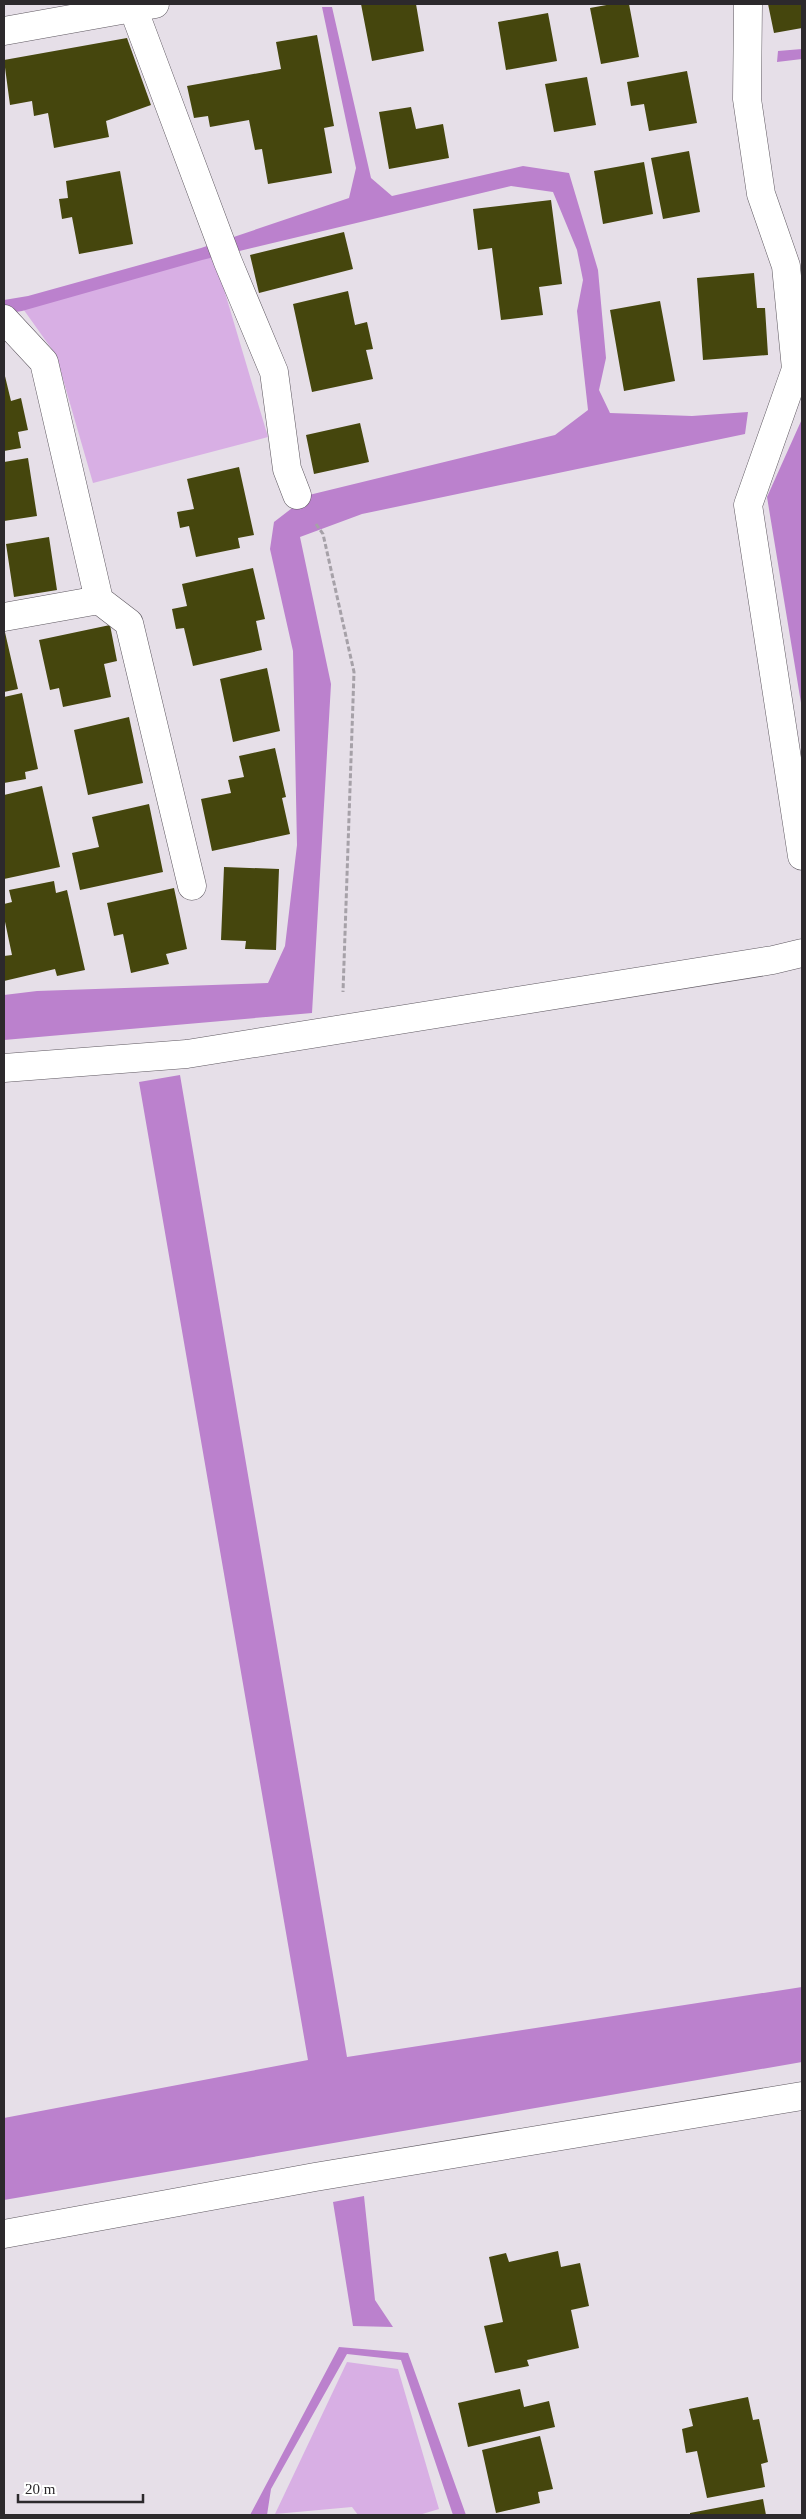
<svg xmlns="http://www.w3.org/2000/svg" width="806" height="2519" viewBox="0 0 806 2519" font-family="'Times New Roman',serif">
  <rect width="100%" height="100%" fill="#e6dfe8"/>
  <!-- green -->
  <path fill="#d8afe4" d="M212,249l56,188 -175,46 -37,-128 -35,-49z
    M347,2362l51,7 41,140 -20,6h-61l-6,-8 -77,7z"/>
  <!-- water -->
  <path fill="#bb81cd" d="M322,7h10l39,171 21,18 131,-30 46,7 29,97 8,88 -7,32 11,23 82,3 56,-4 -3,22 -383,80 -62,23 31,147 -19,329 -308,27v-45l33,-4 231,-8 17,-37 12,-101 -4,-194 -23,-102 4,-27 35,-27 246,-60 33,-25 -11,-99 6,-31 -6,-30 -24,-58 -42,-6 -309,74 -180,51 -18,3v-14l24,-4 173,-48 148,-50 7,-30z
    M802,49v10l-25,3 1,-11z
    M802,419v290l-35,-212z
    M180,1075l167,982 455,-70v75l-798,138v-82l304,-58 -169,-978z
    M364,2196l11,104 18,27 -40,-1 -20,-124z
    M339,2347l69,6 58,162h-13l-52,-155 -54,-6 -76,135 -4,26h-17z"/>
  <!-- building -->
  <path fill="#45460d" d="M361,4h55l8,47 -52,10z
    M612,4h17l10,53 -38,7 -11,-56z
    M768,4h34v24l-28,5z
    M548,13l9,48 -51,9 -8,-48z
    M317,35l17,91 -10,2 8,45 -64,11 -6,-35 -7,1 -6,-30 -39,7 -2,-11 -14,2 -7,-32 94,-17 -5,-27z
    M127,38l24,67 -45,16 3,16 -55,11 -6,-35 -14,3 -2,-15 -22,4 -6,-45z
    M687,71l10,52 -48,8 -5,-27 -13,2 -4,-24z
    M587,77l9,48 -42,7 -9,-48z
    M411,107l5,22 27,-5 6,34 -60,11 -10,-57z
    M689,151l11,61 -37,7 -12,-61z
    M644,162l9,52 -50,10 -9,-53z
    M120,171l13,73 -54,10 -7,-37 -10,2 -3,-20 9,-1 -2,-17z
    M551,200l11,84 -23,3 4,28 -42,5 -9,-72 -14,2 -5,-41z
    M344,232l9,37 -94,24 -9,-38z
    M754,273l3,35h8l3,47 -65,5 -6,-82z
    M348,291l7,34 12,-3 6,27 -7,1 7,29 -61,13 -19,-88z
    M660,301l15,80 -51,10 -14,-81z
    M4,372l7,29 10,-3 7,32 -10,2 3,16 -17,3z
    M360,423l9,39 -55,12 -8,-39z
    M28,458l9,58 -33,5v-59z
    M239,467l15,68 -16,3 2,10 -44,9 -7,-31 -9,2 -3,-16 17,-3 -7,-30z
    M49,537l8,53 -43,7 -8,-53z
    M253,568l12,51 -9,2 6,29 -69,16 -9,-38 -8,1 -4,-20 15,-3 -5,-22z
    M110,625l7,36 -13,3 7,33 -48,10 -4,-19 -9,2 -11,-50z
    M4,628l14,61 -14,3z
    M267,668l13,63 -47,11 -13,-63z
    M22,693l16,76 -13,3 1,7 -22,4v-86z
    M129,717l14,66 -55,12 -14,-65z
    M275,748l11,49 -4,1 8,36 -78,17 -11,-52 30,-6 -3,-13 16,-3 -5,-21z
    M42,786l18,81 -56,12v-84z
    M149,804l14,68 -83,18 -8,-37 27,-6 -7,-30z
    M224,867l55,2 -3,81 -31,-1 1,-8 -25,-1z
    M54,881l2,12 11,-3 18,80 -28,6 -2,-7 -51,12v-25l8,-1 -8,-38v-13l8,-2 -3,-12z
    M174,888l13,61 -21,5 3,10 -38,9 -8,-39 -9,2 -7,-33z
    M558,2251l3,16 19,-4 9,43 -18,4 8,38 -52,12 2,6 -34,7 -11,-47 19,-4 -14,-65 17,-4 3,9z
    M520,2389l4,18 25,-6 6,26 -87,20 -10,-44z
    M748,2397l5,23 6,-1 9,43 -7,2 4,23 -58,11 -10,-47 -11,2 -4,-24 11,-3 -4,-17z
    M540,2436l13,53 -15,3 2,11 -44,10 -14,-63z
    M763,2499l3,16h-76v-2z"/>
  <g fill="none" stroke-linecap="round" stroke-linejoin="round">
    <defs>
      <path id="street" d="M748,4l-1,95 14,95 25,72 10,103 -48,136 54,351
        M133,8l95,254 46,110 13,97 10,26
        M4,319l40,43 55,238 30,23 63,263
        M4,617l95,-17
        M4,1068l183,-14 586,-94 29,-7
        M4,2234l311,-57 487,-81"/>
      <path id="secondary" d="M4,31l151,-27"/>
    </defs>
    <!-- street casing -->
    <use href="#street" stroke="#5f5961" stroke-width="29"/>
    <!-- secondary casing -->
    <use href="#secondary" stroke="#5f5961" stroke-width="29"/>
    <!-- path -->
    <path stroke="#a6a1a8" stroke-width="3" stroke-dasharray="5 2.5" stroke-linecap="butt" d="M316,524l7,10 31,138 -11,320"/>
    <!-- street -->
    <use href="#street" stroke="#fff" stroke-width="28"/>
    <!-- secondary -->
    <use href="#secondary" stroke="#fff" stroke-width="28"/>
  </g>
  <!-- border -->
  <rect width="806" height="2519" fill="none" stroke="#2c292c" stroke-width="10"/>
  <!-- scale -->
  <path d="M18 2494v8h125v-8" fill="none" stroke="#2c292c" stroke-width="2.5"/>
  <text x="25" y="2494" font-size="15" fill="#2c292c" stroke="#ffffff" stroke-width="4" paint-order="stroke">20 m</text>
</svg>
